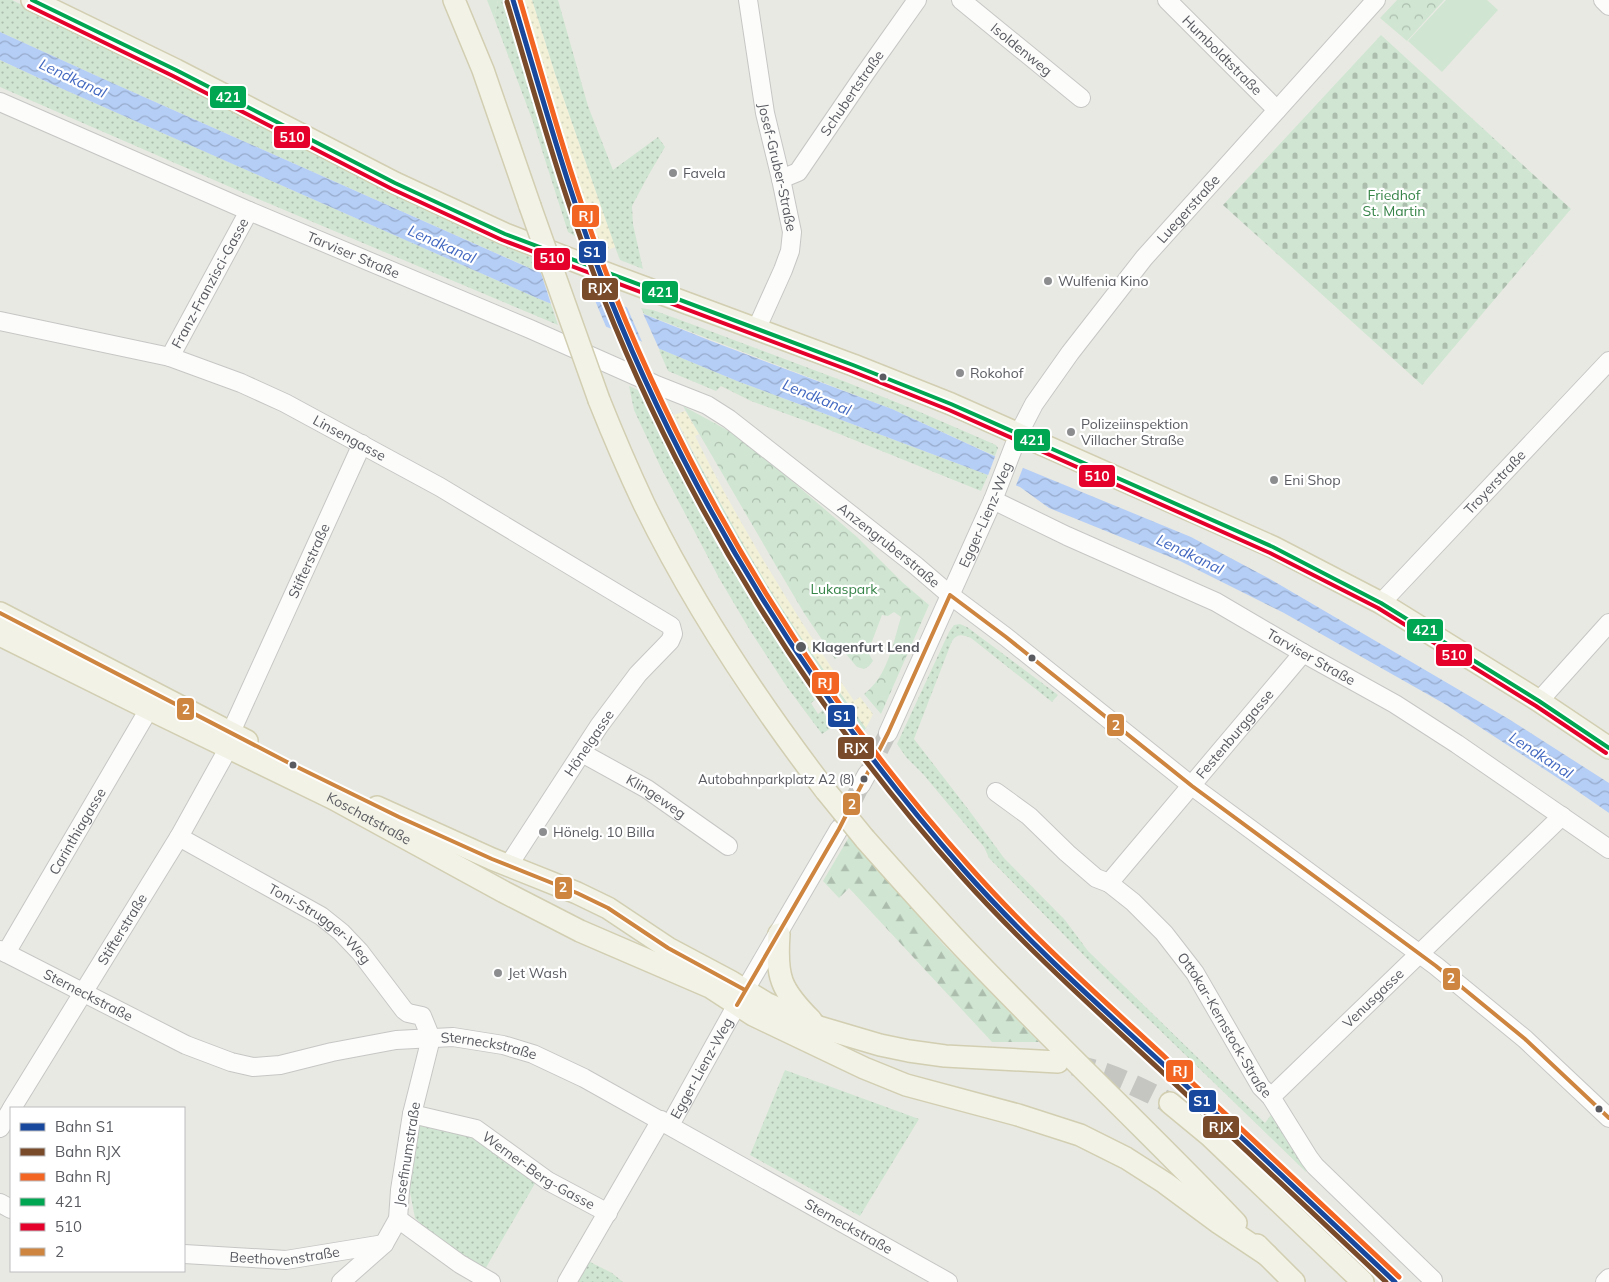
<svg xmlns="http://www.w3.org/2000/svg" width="1609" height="1282" viewBox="0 0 1609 1282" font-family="Mulish,sans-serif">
  <defs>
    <pattern id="grass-dots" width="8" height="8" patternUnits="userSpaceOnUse" patternTransform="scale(1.25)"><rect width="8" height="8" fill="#d0e6d2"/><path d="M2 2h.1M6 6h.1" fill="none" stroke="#acbdae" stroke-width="1.8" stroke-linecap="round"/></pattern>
    <pattern id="forest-firs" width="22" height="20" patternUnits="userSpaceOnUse" patternTransform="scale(1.25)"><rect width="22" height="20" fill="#d0e6d2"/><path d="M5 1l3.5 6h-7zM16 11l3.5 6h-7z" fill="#acbdae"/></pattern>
    <pattern id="sand-dots" width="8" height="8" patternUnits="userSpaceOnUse" patternTransform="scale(1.25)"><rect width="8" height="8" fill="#f2f1d7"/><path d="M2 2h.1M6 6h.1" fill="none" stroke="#d2d1bb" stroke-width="1.8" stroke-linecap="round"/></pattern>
    <pattern id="cemetery-stones" width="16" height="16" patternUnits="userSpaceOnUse" patternTransform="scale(1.25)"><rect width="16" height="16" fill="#d0e6d2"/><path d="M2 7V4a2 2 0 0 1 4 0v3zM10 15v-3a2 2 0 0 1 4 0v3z" fill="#acbdae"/></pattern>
    <pattern id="park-crowns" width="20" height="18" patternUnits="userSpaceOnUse" patternTransform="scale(1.25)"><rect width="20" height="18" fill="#d0e6d2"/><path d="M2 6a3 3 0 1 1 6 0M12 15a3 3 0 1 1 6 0" fill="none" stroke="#acbdae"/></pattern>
    <pattern id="water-waves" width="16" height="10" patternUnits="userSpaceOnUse" patternTransform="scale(1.25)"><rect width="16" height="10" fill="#b5cef6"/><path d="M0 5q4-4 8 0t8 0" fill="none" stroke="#96aacb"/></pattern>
  </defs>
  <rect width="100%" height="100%" fill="#e9e9e3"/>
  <!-- grass -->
  <path fill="url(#grass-dots)" d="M0,0h12l126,61 275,142 124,57 4,13 -433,-192 -108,-49z
    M498,0h9l39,129 37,112 -15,-9 -35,-110 -39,-104z
    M532,0h26l30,106 25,64 45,-33 7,10 -17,29 -16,30 1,18 10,45 -23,-9 -5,-13 -60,-173z
    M0,60l56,26 495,218 7,21 -321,-135 -237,-103z
    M641,308l12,2 49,18 144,54 67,27 83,36 2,3 -3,8 -103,-47 -248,-95z
    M658,348l79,33 251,94 -7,16 -164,-66 -66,-24 -30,-15 -5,5 -48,-20z
    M629,386l16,7 40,83 -4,2 34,63 31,52 69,107 -4,3 7,11 5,-4 8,18 -9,6 -35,-47 -36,-55 -32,-54 -58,-110 -27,-58z
    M662,401l7,4c11,26 26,50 39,75 46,87 99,169 158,248l-5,8c-32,-45 -65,-90 -94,-137 -40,-64 -74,-131 -107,-197z
    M960,624l7,3 91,68 -6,7 -81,-64c-9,-3 -13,-5 -19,3l-38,98 54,70 36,49 61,62 23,31 177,172 8,-11 31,48 2,12 -200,-194 -117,-120 -5,-11 -61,-73 -17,-17 -9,-13 52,-112 5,-7z
    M785,1070l134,49 -59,97 -110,-61z
    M421,1123l51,11 65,46 -53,91 -53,-38 -16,-15 -6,-31 9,-60z
    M586,1260l26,13 11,9h-50z"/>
  <!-- forest -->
  <path fill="url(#forest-firs)" d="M487,0h11l-4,18z
    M849,837l94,107 96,98h-47l-143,-154 -10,10 -16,-17z"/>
  <!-- sand -->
  <path fill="url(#sand-dots)" d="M507,0h25l23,74 60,173 -12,5 -7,-16 -13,5 -37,-112z
    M660,402c33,66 67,133 107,197 29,47 62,92 94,137l-8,16 -10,-12 6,-5c-60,-83 -113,-170 -162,-260l-2,1 -35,-70z
    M685,411l14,23 -4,2c46,92 100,179 159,265l6,-4 13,17 -7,14c-33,-45 -66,-90 -95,-137 -35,-57 -66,-117 -97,-176z"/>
  <!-- cemetery -->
  <path fill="url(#cemetery-stones)" d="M1381,35l190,174 -149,176 -199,-180z"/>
  <!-- park -->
  <path fill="url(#park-crowns)" d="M1397,0h47l-37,41 -27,-23z
    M683,406l59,32 115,99 45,45 27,23 -48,109 -17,-20c24,-18 29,-51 37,-77l-7,-5 -6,4 -6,-1 -14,37 5,9 -4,5 -5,3 -7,-2 -12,-14 -10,6 -31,-46 -29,-49z"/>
  <!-- garden -->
  <path fill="#d0e6d2" d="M1446,0h41l11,10 -56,62 -34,-31z"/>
  <!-- water -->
  <path fill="url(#water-waves)" d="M0,32l108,49 428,190 175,70 181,68 100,46 199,82 79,42 237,139 102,65v30l-39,-27 -127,-83 -159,-90 -104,-52 -131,-53 -29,-21 -283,-106 -200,-83 -481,-212 -56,-26z"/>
  <!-- pier -->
  <path fill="#e9e9e3" d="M540,270l51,21 16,38 -55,-22z
    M604,296l17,6 15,39 -17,-6z
    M626,305l16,6 18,40 -17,-7z
    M996,454l28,11 -9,23 -28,-10z"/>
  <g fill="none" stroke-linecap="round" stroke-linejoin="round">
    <!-- minor-tunnel -->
    <path stroke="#c5c6c2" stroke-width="18" stroke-dasharray="18 9" stroke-linecap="butt" d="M867,774l21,-41
      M841,825l20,-40"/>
    <!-- major-tunnel -->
    <path stroke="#c5c6c2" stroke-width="21" stroke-dasharray="21 11" stroke-linecap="butt" d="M1073,1065c35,6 65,22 97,38"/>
    <defs>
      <g id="minor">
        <path id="s1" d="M748,0l17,113 16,66 11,53 -2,19 -7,19 -27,60"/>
        <path id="s2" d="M961,0l120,98"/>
        <path id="s3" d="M1167,0l110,110"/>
        <path d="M1603,0l6,6"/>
        <path id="s4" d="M0,102l249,109 281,118 124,55 53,21 22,14 186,146 35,30 56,42 186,149 244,180 89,73 84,79"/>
        <path id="s5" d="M781,179l17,-7 66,-97 53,-75"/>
        <path id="s6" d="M0,321l170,36 71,26 44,20 155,84 231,139 2,8 -3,7 -32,33 -39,52 -91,140"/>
        <path id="s7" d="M170,357l79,-146"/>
        <path id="s8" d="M993,500l74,36 149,66 87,51 92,51 62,40 152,105"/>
        <path id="s9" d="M1381,603l228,-242"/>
        <path d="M1539,701l70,-78"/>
        <path id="s10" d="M231,732l131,-288"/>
        <path id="s11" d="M888,733l105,-233 26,-67 15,-29 36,-51 74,-95 232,-258"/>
        <path id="s12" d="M582,753l65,36 81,57"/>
        <path d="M861,785l6,-11"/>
        <path id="s13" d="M996,792l33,24 38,37 29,25 13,5 24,19 31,31 31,40 66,114 10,10 38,61 6,8 118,114"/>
        <path id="s14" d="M179,837l142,79 20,16 19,20 44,58 4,3 14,3 9,22 -19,76 -12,76 -2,29 -14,25 -43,38"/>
        <path id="s15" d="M1109,883l194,-230"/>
        <path id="s16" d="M0,950l186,95 45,17 22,5 27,-2 52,-13 64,-12 57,-3 50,8 30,9 51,24 364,204"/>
        <path id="s17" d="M6,953l143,-244"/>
        <path id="s18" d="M1271,1097l291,-281"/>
        <path id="s19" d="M12,1108l167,-271 50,-90"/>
        <path id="s20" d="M412,1114l64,15 72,52 60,32"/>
        <path id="s21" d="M670,1125l75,-135 94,-161"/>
        <path d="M0,1128l11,-18"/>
        <path d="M0,1203l11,6"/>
        <path d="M398,1219l62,45 31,18"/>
        <path id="s22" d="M184,1254l102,6 98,-16"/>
        <path d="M567,1282l94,-162"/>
        <path d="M1605,1282l4,-4"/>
      </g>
      <g id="major">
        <path d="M32,0l144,70 219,113 110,51 106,41 242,90 98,39 322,143 108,56 158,98 70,47"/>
        <path d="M454,0l29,70 47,136"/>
        <path d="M599,400c14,35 29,70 45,104 50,102 113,197 182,287"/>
        <path d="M0,613l247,128"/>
        <path id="s23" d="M0,635l149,74 185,90 170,93 76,39 130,56 43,28 111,53 42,17 112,30 62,20 46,23 39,25 54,40 48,32"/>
        <path d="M377,807l115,52 85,34 31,15 60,40 62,33 36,22 53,24 61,18 29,6 36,5 113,6"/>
        <path d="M865,839c32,36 64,72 97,107 89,94 184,183 274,277"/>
        <path d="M779,934c-3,43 1,55 32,86"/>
        <path d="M1170,1103l40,33 153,146"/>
        <path d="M1257,1245l37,37"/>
      </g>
    </defs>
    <!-- minor casing -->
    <use href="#minor" stroke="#c6c7c5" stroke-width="20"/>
    <!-- major casing -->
    <use href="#major" stroke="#d1ceb1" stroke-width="24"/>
    <!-- minor -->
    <use href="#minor" stroke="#fcfcfb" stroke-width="18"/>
    <!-- major -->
    <use href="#major" stroke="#f2f2e6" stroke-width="21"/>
    <defs>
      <path id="major-bridge" d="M530,206l69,194
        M826,791l39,48"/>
    </defs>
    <!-- major-bridge casing -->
    <use href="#major-bridge" stroke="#d1ceb1" stroke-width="24" stroke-linecap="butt"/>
    <!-- major-bridge -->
    <use href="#major-bridge" stroke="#f2f2e6" stroke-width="21"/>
    <defs>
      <path id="bus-1" d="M32,0l144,70 219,113 110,51 348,131 98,39 322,143 108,56 158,98 70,47"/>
      <path id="bus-2" d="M29,6l144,70 219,113 110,51 349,131 98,39 321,143 108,55 158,98 70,47"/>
      <path id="bus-3" d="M950,595l56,42 186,149 244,180 89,73 84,79
        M0,613l289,150 110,54 93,42 85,34 31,15 60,40 77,42
        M737,1005l102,-176 49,-96 62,-138"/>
    </defs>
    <!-- bus-1 casing -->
    <use href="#bus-1" stroke="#fff" stroke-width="8"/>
    <!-- bus-2 casing -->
    <use href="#bus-2" stroke="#fff" stroke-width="8"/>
    <!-- bus-3 casing -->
    <use href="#bus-3" stroke="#fff" stroke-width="8"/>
    <!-- bus-1 -->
    <use href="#bus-1" stroke="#00a651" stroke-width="4"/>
    <!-- bus-2 -->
    <use href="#bus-2" stroke="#e4002b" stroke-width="4"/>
    <!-- bus-3 -->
    <use href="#bus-3" stroke="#cd853f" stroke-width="4"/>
    <defs>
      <path id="rail-1" d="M513,0c30,99 57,199 96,296 84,209 205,404 354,573 62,70 131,132 200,195 77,72 155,145 232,218"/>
      <path id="rail-2" d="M507,2c30,99 57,199 96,295 83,209 207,411 358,579 62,69 131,131 199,194 75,70 151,141 226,212"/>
      <path id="rail-3" d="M520,0c29,99 56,199 95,295 84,208 204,403 354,571 61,69 131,131 199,194 77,72 154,145 231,217"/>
    </defs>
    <!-- rail-1 casing -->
    <use href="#rail-1" stroke="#fff" stroke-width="9"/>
    <!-- rail-2 casing -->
    <use href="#rail-2" stroke="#fff" stroke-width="9"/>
    <!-- rail-3 casing -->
    <use href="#rail-3" stroke="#fff" stroke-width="9"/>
    <!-- rail-1 -->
    <use href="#rail-1" stroke="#17489e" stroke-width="5"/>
    <!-- rail-2 -->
    <use href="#rail-2" stroke="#7a4b2a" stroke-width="5"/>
    <!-- rail-3 -->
    <use href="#rail-3" stroke="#f26522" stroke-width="5"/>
  </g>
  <!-- markers -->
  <g fill="#8b8d8e" stroke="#fff" stroke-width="2">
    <circle cx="673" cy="173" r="5"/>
    <circle cx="1048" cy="281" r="5"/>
    <circle cx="960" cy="373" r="5"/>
    <circle cx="1071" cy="432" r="5"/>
    <circle cx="1274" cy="480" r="5"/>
    <circle cx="543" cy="832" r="5"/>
    <circle cx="498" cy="973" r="5"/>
  </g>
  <g fill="#595b61" stroke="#fff" stroke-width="2">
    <circle cx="883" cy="377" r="4.5"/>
    <circle cx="801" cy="647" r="6"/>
    <circle cx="1032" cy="658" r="4.5"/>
    <circle cx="293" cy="765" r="4.5"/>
    <circle cx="864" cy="779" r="4.5"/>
    <circle cx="1599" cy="1109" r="4.5"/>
  </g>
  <g text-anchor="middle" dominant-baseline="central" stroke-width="4.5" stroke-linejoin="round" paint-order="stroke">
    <!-- bus labels -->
    <g font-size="13" fill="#595b61" stroke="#fff" text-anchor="end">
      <text x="855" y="779">Autobahnparkplatz A2 (8)</text>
    </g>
    <!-- street labels -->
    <g font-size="14" fill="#595b61" stroke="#fff">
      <text stroke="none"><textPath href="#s2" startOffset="78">Isoldenweg</textPath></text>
      <text stroke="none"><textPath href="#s3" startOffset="78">Humboldtstraße</textPath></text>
      <text stroke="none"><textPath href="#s5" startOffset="114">Schubertstraße</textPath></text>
      <text stroke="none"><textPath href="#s1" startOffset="170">Josef-Gruber-Straße</textPath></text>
      <text stroke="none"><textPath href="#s11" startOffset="609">Luegerstraße</textPath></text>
      <text stroke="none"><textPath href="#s4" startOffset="385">Tarviser Straße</textPath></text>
      <text stroke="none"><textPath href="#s7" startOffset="84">Franz-Franzisci-Gasse</textPath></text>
      <text stroke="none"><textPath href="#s6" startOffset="371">Linsengasse</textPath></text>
      <text stroke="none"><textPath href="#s9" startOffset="166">Troyerstraße</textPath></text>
      <text stroke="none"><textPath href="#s11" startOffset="239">Egger-Lienz-Weg</textPath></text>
      <text stroke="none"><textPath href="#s4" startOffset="999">Anzengruberstraße</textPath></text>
      <text stroke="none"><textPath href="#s10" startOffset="188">Stifterstraße</textPath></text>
      <text stroke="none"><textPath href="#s8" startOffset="355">Tarviser Straße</textPath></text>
      <text stroke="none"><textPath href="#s15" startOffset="195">Festenburggasse</textPath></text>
      <text transform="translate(589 743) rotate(-56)">Hönelgasse</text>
      <text stroke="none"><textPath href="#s12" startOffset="86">Klingeweg</textPath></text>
      <text stroke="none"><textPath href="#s23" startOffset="412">Koschatstraße</textPath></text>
      <text stroke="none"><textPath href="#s17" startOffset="141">Carinthiagasse</textPath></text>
      <text stroke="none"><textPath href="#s14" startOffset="166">Toni-Strugger-Weg</textPath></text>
      <text stroke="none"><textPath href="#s19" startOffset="210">Stifterstraße</textPath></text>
      <text stroke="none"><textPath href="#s16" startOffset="99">Sterneckstraße</textPath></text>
      <text stroke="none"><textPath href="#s18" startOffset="142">Venusgasse</textPath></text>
      <text stroke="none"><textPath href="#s13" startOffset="331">Ottokar-Kernstock-Straße</textPath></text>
      <text stroke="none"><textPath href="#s16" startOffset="519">Sterneckstraße</textPath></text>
      <text stroke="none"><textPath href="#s21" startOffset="65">Egger-Lienz-Weg</textPath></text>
      <text transform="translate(407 1154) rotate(-81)">Josefinumstraße</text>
      <text stroke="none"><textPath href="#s20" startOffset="141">Werner-Berg-Gasse</textPath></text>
      <text stroke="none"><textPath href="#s16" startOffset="924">Sterneckstraße</textPath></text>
      <text stroke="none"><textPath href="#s22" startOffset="101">Beethovenstraße</textPath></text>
    </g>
    <!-- poi labels -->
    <g font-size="14" fill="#595b61" stroke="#fff" text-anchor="start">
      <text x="683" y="173">Favela</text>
      <text x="1058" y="281">Wulfenia Kino</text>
      <text x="970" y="373">Rokohof</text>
      <text x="1081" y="424">Polizeiinspektion<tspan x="1081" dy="16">Villacher Straße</tspan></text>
      <text x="1284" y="480">Eni Shop</text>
      <text x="553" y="832">Hönelg. 10 Billa</text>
      <text x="508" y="973">Jet Wash</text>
    </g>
    <!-- park labels -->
    <g font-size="14" fill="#368448" stroke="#fff">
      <text x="1394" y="195">Friedhof<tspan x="1394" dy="16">St. Martin</tspan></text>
      <text x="844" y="589">Lukaspark</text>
    </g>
    <!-- stop labels -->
    <g font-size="14" font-weight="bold" fill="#595b61" stroke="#fff" text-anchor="start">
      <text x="812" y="647">Klagenfurt Lend</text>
    </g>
    <!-- water labels -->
    <g font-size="15" font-style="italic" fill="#4268c0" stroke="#fff">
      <text transform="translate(73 78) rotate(25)">Lendkanal</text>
      <text transform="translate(442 244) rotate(24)">Lendkanal</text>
      <text transform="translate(817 397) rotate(22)">Lendkanal</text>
      <text transform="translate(1190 554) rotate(26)">Lendkanal</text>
      <text transform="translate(1541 755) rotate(33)">Lendkanal</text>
    </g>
  </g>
  <g stroke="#fff" stroke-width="2">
    <rect x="209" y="85" width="38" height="24" rx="5" fill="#00a651"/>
    <rect x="273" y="125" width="38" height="24" rx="5" fill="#e4002b"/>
    <rect x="571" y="204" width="29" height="24" rx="5" fill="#f26522"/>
    <rect x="578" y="240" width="29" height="24" rx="5" fill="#17489e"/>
    <rect x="533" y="247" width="38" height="24" rx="5" fill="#e4002b"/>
    <rect x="581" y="277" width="38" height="24" rx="5" fill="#7a4b2a"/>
    <rect x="641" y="280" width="38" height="24" rx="5" fill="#00a651"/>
    <rect x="1013" y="428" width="38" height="24" rx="5" fill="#00a651"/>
    <rect x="1078" y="464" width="38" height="24" rx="5" fill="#e4002b"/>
    <rect x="1406" y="618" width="38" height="24" rx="5" fill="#00a651"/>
    <rect x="1435" y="643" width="38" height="24" rx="5" fill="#e4002b"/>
    <rect x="811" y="671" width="29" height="24" rx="5" fill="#f26522"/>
    <rect x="176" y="697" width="19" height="24" rx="5" fill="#cd853f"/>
    <rect x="827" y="704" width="29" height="24" rx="5" fill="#17489e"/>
    <rect x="1106" y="713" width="19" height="24" rx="5" fill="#cd853f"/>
    <rect x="837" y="736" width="38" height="24" rx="5" fill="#7a4b2a"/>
    <rect x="842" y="792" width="19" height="24" rx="5" fill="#cd853f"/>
    <rect x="554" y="876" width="19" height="24" rx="5" fill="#cd853f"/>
    <rect x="1442" y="967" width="19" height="24" rx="5" fill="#cd853f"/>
    <rect x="1165" y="1059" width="29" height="24" rx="5" fill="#f26522"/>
    <rect x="1188" y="1089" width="29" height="24" rx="5" fill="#17489e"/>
    <rect x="1202" y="1115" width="38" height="24" rx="5" fill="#7a4b2a"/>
  </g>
  <g font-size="14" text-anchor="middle" font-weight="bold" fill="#fff">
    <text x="228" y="102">421</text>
    <text x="292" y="142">510</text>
    <text x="586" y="221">RJ</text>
    <text x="592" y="257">S1</text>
    <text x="552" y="263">510</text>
    <text x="600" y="293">RJX</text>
    <text x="660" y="297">421</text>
    <text x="1032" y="445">421</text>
    <text x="1097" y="481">510</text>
    <text x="1425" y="635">421</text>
    <text x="1454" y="660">510</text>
    <text x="825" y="688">RJ</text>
    <text x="186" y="714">2</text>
    <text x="842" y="721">S1</text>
    <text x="1116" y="730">2</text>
    <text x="856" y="753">RJX</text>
    <text x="852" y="809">2</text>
    <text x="563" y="892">2</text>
    <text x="1451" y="983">2</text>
    <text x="1180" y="1076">RJ</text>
    <text x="1202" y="1106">S1</text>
    <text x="1221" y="1132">RJX</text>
  </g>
  <!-- legend -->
  <rect x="10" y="1107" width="175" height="165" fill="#ffffff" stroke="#bdbdc0"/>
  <rect x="20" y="1123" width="25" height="8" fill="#17489e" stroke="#bdbdc0"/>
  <text x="55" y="1132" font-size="15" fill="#595b61">Bahn S1</text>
  <rect x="20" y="1148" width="25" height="8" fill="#7a4b2a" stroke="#bdbdc0"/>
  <text x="55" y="1157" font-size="15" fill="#595b61">Bahn RJX</text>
  <rect x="20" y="1173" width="25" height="8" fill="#f26522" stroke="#bdbdc0"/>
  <text x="55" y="1182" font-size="15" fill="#595b61">Bahn RJ</text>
  <rect x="20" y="1198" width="25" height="8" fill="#00a651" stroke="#bdbdc0"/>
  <text x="55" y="1207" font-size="15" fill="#595b61">421</text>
  <rect x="20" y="1223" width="25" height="8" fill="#e4002b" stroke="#bdbdc0"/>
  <text x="55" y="1232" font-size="15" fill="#595b61">510</text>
  <rect x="20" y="1248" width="25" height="8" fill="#cd853f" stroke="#bdbdc0"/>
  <text x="55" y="1257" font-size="15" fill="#595b61">2</text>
</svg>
